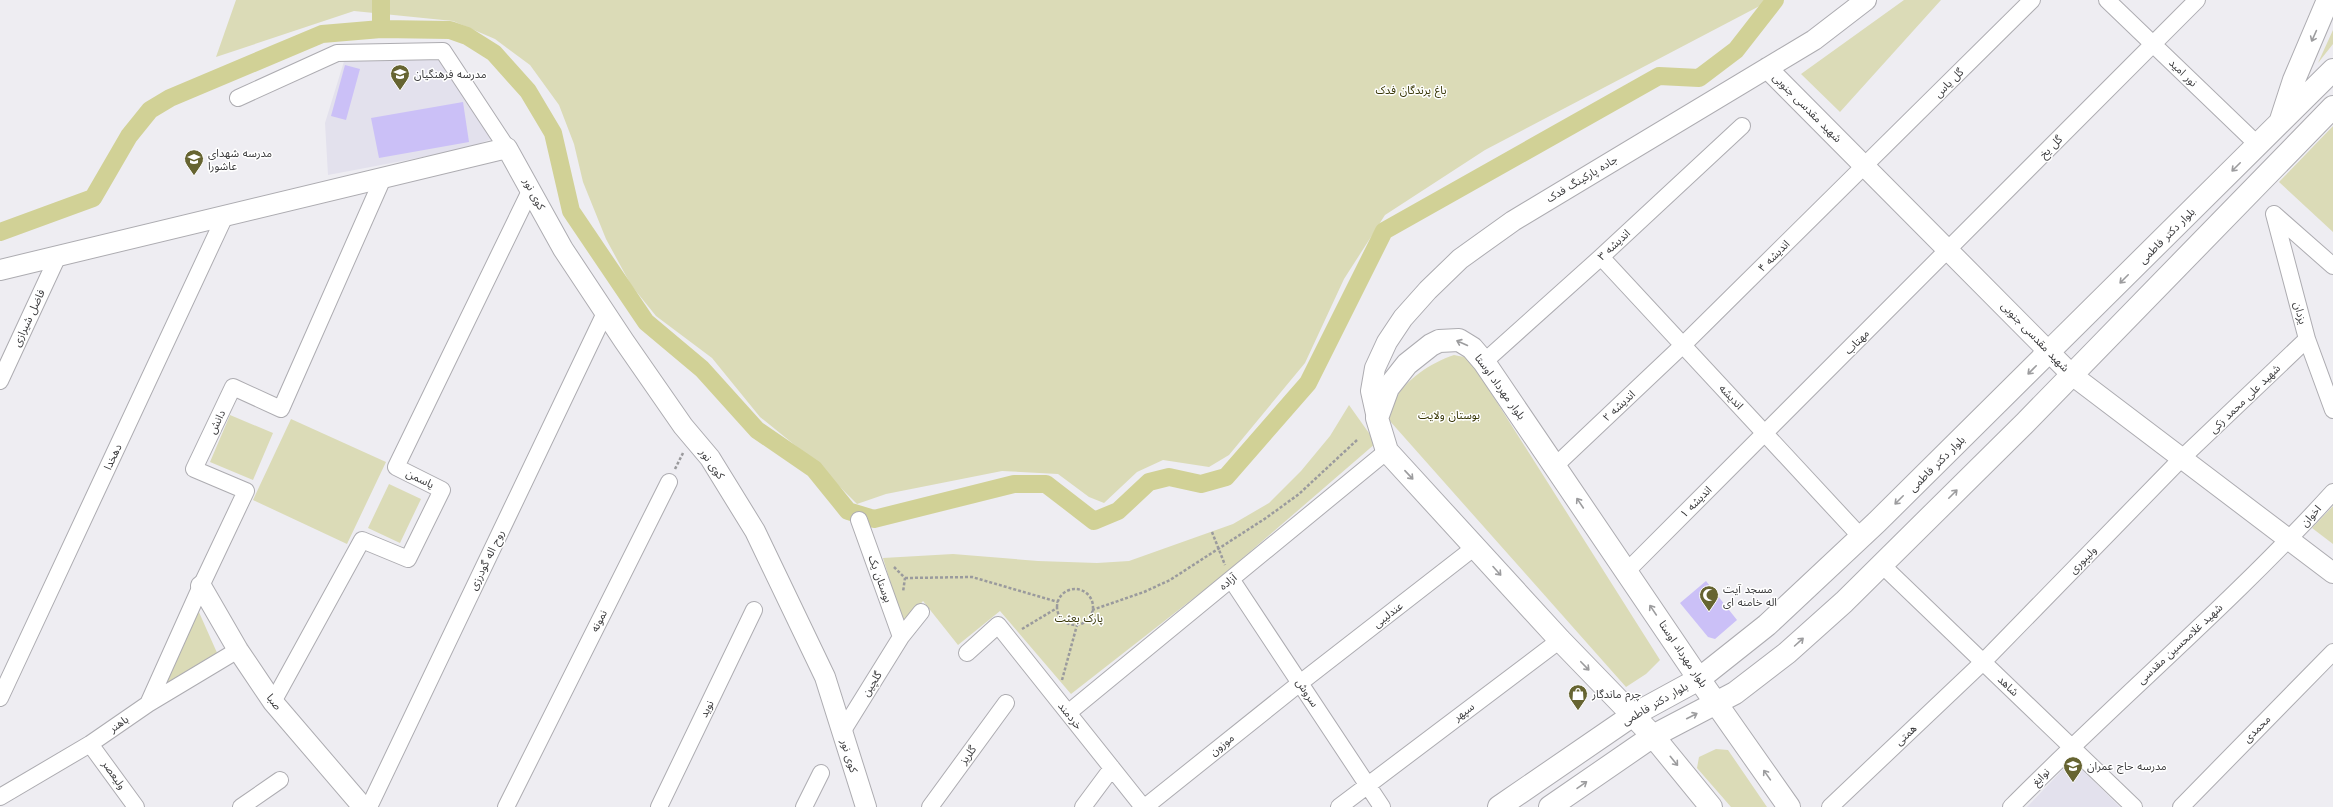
<svg xmlns="http://www.w3.org/2000/svg" width="2333" height="807" viewBox="0 0 2333 807" font-family="'Work Sans','Noto Sans Arabic',sans-serif">
  <rect width="100%" height="100%" fill="#eeedf2"/>
  <!-- built -->
  <path fill="#e3e1ed" d="M345,58l98,2 53,77 -30,12 -138,26 -3,-52z
    M2072,760l48,47h-93z"/>
  <!-- green -->
  <path fill="#dbdbb7" d="M236,0h1535l-286,150 -100,65 -41,64 -39,84 -76,92 -20,12 -46,-7 -26,12 -33,31 -15,-6 -31,-23 -56,-3 -116,23 -29,10 -45,-45 -52,-42 -48,-59 -56,-42 -25,-31 -25,-46 -23,-57 -9,-38 -15,-39 -29,-40 -35,-26 -42,-18 -99,-10 -138,46z
    M1904,0h37l-101,112 -39,-38z
    M2333,30v14l-15,19z
    M2333,126v106l-54,-50z
    M1454,355l15,3 191,302 -14,14 -20,13 -237,-267c1,-6 2,-13 5,-18 11,-23 37,-39 60,-47z
    M1349,405l27,38 -154,133 -151,118 -71,-83 -42,34 -35,-44 -20,23 -20,-66 70,-4 85,7 59,2 32,-2 104,-37 36,-21 32,-32 29,-35z
    M230,415l43,18 -20,47 -43,-18z
    M291,419l95,43 -39,82 -94,-44z
    M389,484l32,15 -21,44 -32,-15z
    M2333,506v38l-21,-16z
    M198,610l20,45 -52,29z
    M1716,749l12,1 39,57h-36l-34,-39 2,-11z"/>
  <g fill="none" stroke-linecap="round" stroke-linejoin="round">
    <!-- canal -->
    <path stroke="#d1d196" stroke-width="18" d="M381,29v-29
      M0,232l93,-34 36,-62 21,-26 20,-12 152,-64 59,-5 69,1 17,6 27,17 34,38 25,42 18,78 75,111 56,47 55,61 57,39 34,42 26,8 140,-35h32l48,37 24,-10 31,-29 20,-5 32,7 25,-7 82,-94 76,-152 275,-155 40,2 37,-28 39,-50"/>
  </g>
  <!-- building -->
  <path fill="#cbc0f7" d="M345,65l15,4 -14,51 -15,-4z
    M463,102l6,40 -90,16 -8,-40z
    M1706,581l31,39 -22,19 -7,-2 -28,-34z"/>
  <g fill="none" stroke-linecap="round" stroke-linejoin="round">
    <defs>
      <path id="minor" d="M2107,0l151,145
        M238,98l99,-45 106,-2 64,97
        M2274,214l33,125 26,71
        M2274,214l59,52
        M1601,257l260,280
        M1484,362l117,-105 141,-131
        M0,381l58,-125
        M1555,466l128,-121 349,-345
        M859,520l42,117
        M1882,565l252,242
        M1627,571l570,-571
        M1231,579l151,228
        M967,653l31,-28 145,182
        M0,698l225,-482
        M273,702l89,-162 46,19 34,-69 -46,-23 135,-278
        M148,704l53,-118 45,-95 -52,-22 39,-82 48,22 102,-231
        M1068,713l319,-262
        M842,732l59,-95 20,-25
        M90,744l46,63
        M0,797l90,-53 58,-40 90,-54
        M241,807l39,-27
        M369,807l236,-494
        M506,807l163,-325
        M659,807l95,-197
        M804,807l17,-34
        M930,807l76,-104
        M1083,807l29,-39
        M1145,807l155,-124 175,-136
        M1339,807l221,-167
        M1830,807l153,-145 199,-204 125,-119
        M2011,807c106,-107 221,-204 322,-315
        M2181,807l152,-155"/>
      <path id="tertiary" d="M1767,68l305,307 261,198
        M0,270l507,-122 56,101 61,92 59,85 27,32 45,73 70,146 41,130
        M1377,418l-6,-27 4,-23 12,-26 16,-24 25,-28 32,-31 53,-38 301,-181 52,-40
        M201,586l37,64 35,52 90,105"/>
      <path id="secondary" d="M2281,120l13,-40 34,-80
        M1499,807l134,-92 66,-36 68,-54 110,-103 456,-452
        M1550,807l103,-71 82,-43 52,-40 57,-51 182,-180 307,-315
        M1711,807l-58,-71 -93,-96 -173,-189 -10,-33 11,-30 19,-24 24,-19 8,-4 20,-1 13,8 12,14 215,317 90,128"/>
    </defs>
    <!-- minor casing -->
    <use href="#minor" stroke="#adacb1" stroke-width="18"/>
    <!-- tertiary casing -->
    <use href="#tertiary" stroke="#adacb1" stroke-width="22"/>
    <!-- secondary casing -->
    <use href="#secondary" stroke="#adacb1" stroke-width="24"/>
    <!-- path -->
    <path stroke="#9a9a9d" stroke-width="2.5" stroke-dasharray="3 2" stroke-linecap="butt" d="M675,469l8,-16
      M1212,532l13,33
      M894,567l11,11 -2,14
      M905,578l67,-1 86,25
      M1057 607a18 18 0 1 1 36 0a18 18 0 1 1-36 0Z
      M1092,610l52,-18 26,-12 96,-62 33,-24 58,-54
      M1022,629l35,-21
      M1062,680l15,-55"/>
    <!-- minor -->
    <use href="#minor" stroke="#fff" stroke-width="16"/>
    <!-- tertiary -->
    <use href="#tertiary" stroke="#fff" stroke-width="20"/>
    <!-- secondary -->
    <use href="#secondary" stroke="#fff" stroke-width="22"/>
  </g>
  <!-- one-way arrows -->
  <defs><path id="oneway-shaft" d="M-6 0H5M1.5-3L5.5 0L1.5 3" fill="none" stroke-width="1.6" stroke-linecap="round" stroke-linejoin="round"/></defs>
  <g stroke="#9c9c9e">
    <use href="#oneway-shaft" transform="translate(2314 36) rotate(114)"/>
    <use href="#oneway-shaft" transform="translate(2236 167) rotate(135)"/>
    <use href="#oneway-shaft" transform="translate(2124 279) rotate(135)"/>
    <use href="#oneway-shaft" transform="translate(1462 343) rotate(-156)"/>
    <use href="#oneway-shaft" transform="translate(2032 370) rotate(135)"/>
    <use href="#oneway-shaft" transform="translate(1409 475) rotate(47)"/>
    <use href="#oneway-shaft" transform="translate(1953 494) rotate(-45)"/>
    <use href="#oneway-shaft" transform="translate(1899 500) rotate(135)"/>
    <use href="#oneway-shaft" transform="translate(1580 503) rotate(-124)"/>
    <use href="#oneway-shaft" transform="translate(1497 571) rotate(48)"/>
    <use href="#oneway-shaft" transform="translate(1653 610) rotate(-124)"/>
    <use href="#oneway-shaft" transform="translate(1799 642) rotate(-42)"/>
    <use href="#oneway-shaft" transform="translate(1585 666) rotate(46)"/>
    <use href="#oneway-shaft" transform="translate(1692 716) rotate(-27)"/>
    <use href="#oneway-shaft" transform="translate(1674 761) rotate(51)"/>
    <use href="#oneway-shaft" transform="translate(1767 775) rotate(-125)"/>
    <use href="#oneway-shaft" transform="translate(1582 785) rotate(-35)"/>
  </g>
  <!-- icons -->
  <defs>
    <symbol id="school-pin" viewBox="-11 -11 22 30"><path d="M0 17L-7.5 6A9.5 9.5 0 1 1 7.5 6Z" fill="#666431" stroke="#fff"/><path d="M0-5L7-2L0 1L-7-2ZM-4 1L0 2.5L4 1V4Q0 6-4 4Z" fill="#fff"/></symbol>
    <symbol id="mosque-pin" viewBox="-11 -11 22 30"><path d="M0 17L-7.5 6A9.5 9.5 0 1 1 7.5 6Z" fill="#666431" stroke="#fff"/><path d="M3.5-4.9A6 6 0 1 0 3.5 4.9A5 5 0 1 1 3.5-4.9Z" fill="#fff"/></symbol>
    <symbol id="shop-pin" viewBox="-11 -11 22 30"><path d="M0 17L-7.5 6A9.5 9.5 0 1 1 7.5 6Z" fill="#666431" stroke="#fff"/><path d="M-5-2.5h2.3a2.7 3.5 0 0 1 5.4 0H5L5.5 6h-11ZM-1.5-2.5h3a1.5 2.3 0 0 0-3 0Z" fill="#fff"/></symbol>
  </defs>
  <g fill-rule="evenodd">
    <use href="#school-pin" x="389" y="63" width="22" height="30"/>
    <use href="#school-pin" x="183" y="148" width="22" height="30"/>
    <use href="#mosque-pin" x="1698" y="584" width="22" height="30"/>
    <use href="#shop-pin" x="1567" y="683" width="22" height="30"/>
    <use href="#school-pin" x="2062" y="755" width="22" height="30"/>
  </g>
  <g text-anchor="middle" dominant-baseline="central" stroke-width="3" stroke-linejoin="round" paint-order="stroke">
    <!-- street labels -->
    <g font-size="11" fill="#3a3a3c" stroke="#fff">
      <text transform="translate(2183 73) rotate(44)">نور امید</text>
      <text transform="translate(1949 83) rotate(-45)">گل یاس</text>
      <text transform="translate(1807 108) rotate(45)">شهید مقدسی جنوبی</text>
      <text transform="translate(2051 147) rotate(-45)">گل یخ</text>
      <text transform="translate(1582 179) rotate(-31)">جاده پارکینگ فدک</text>
      <text transform="translate(534 194) rotate(62)">کوی نور</text>
      <text transform="translate(2167 236) rotate(-45)">بلوار دکتر فاطمی</text>
      <text transform="translate(1614 245) rotate(-43)">اندیشه ۳</text>
      <text transform="translate(1774 256) rotate(-45)">اندیشه ۴</text>
      <text transform="translate(2300 313) rotate(75)">یزدان</text>
      <text transform="translate(29 318) rotate(-65)">فاضل شیرازی</text>
      <text transform="translate(2035 337) rotate(46)">شهید مقدسی جنوبی</text>
      <text transform="translate(1857 342) rotate(-45)">مهتاب</text>
      <text transform="translate(1500 387) rotate(54)">بلوار مهرداد اوستا</text>
      <text transform="translate(1731 397) rotate(47)">اندیشه</text>
      <text transform="translate(2245 399) rotate(-44)">شهید علی محمد زکی</text>
      <text transform="translate(1619 406) rotate(-43)">اندیشه ۲</text>
      <text transform="translate(217 422) rotate(-64)">دانش</text>
      <text transform="translate(113 457) rotate(-65)">دهخدا</text>
      <text transform="translate(712 464) rotate(55)">کوی نور</text>
      <text transform="translate(1937 464) rotate(-45)">بلوار دکتر فاطمی</text>
      <text transform="translate(420 479) rotate(26)">یاسمن</text>
      <text transform="translate(1696 502) rotate(-45)">اندیشه ۱</text>
      <text transform="translate(2311 516) rotate(-48)">اخوان</text>
      <text transform="translate(487 560) rotate(-64)">روح اله گودرزی</text>
      <text transform="translate(2083 560) rotate(-46)">ولیپوری</text>
      <text transform="translate(880 579) rotate(70)">بوستان یک</text>
      <text transform="translate(1228 582) rotate(-39)">آزاده</text>
      <text transform="translate(1388 615) rotate(-38)">عندلیبی</text>
      <text transform="translate(599 621) rotate(-63)">نمونه</text>
      <text transform="translate(2180 644) rotate(-43)">شهید غلامحسین مقدسی</text>
      <text transform="translate(1683 654) rotate(56)">بلوار مهرداد اوستا</text>
      <text transform="translate(872 684) rotate(-58)">گلچین</text>
      <text transform="translate(2008 686) rotate(44)">شاهد</text>
      <text transform="translate(1307 693) rotate(56)">سروش</text>
      <text transform="translate(274 702) rotate(52)">صبا</text>
      <text transform="translate(1655 704) rotate(-30)">بلوار دکتر فاطمی</text>
      <text transform="translate(707 709) rotate(-64)">نوید</text>
      <text transform="translate(1464 712) rotate(-37)">سپهر</text>
      <text transform="translate(1070 716) rotate(51)">خردمند</text>
      <text transform="translate(119 724) rotate(-35)">باهنر</text>
      <text transform="translate(2257 729) rotate(-45)">محمدی</text>
      <text transform="translate(1906 735) rotate(-43)">همتی</text>
      <text transform="translate(1222 745) rotate(-39)">موزون</text>
      <text transform="translate(968 755) rotate(-54)">گلریز</text>
      <text transform="translate(849 756) rotate(73)">کوی نور</text>
      <text transform="translate(114 775) rotate(55)">ولیعصر</text>
      <text transform="translate(2041 777) rotate(-45)">نوابغ</text>
    </g>
    <!-- poi labels -->
    <g font-size="11" fill="#3a3a3c" stroke="#fff" text-anchor="start">
      <text x="414" y="74">مدرسه فرهنگیان</text>
      <text x="208" y="153">مدرسه شهدای<tspan x="208" dy="13">عاشورا</tspan></text>
      <text x="1723" y="589">مسجد آیت<tspan x="1723" dy="13">اله خامنه ای</tspan></text>
      <text x="1592" y="694">چرم ماندگار</text>
      <text x="2087" y="766">مدرسه حاج عمران</text>
    </g>
    <!-- park labels -->
    <g font-size="11" fill="#353404" stroke="#fff">
      <text x="1411" y="90">باغ پرندگان فدک</text>
      <text x="1449" y="415">بوستان ولایت</text>
      <text x="1079" y="618">پارک بعثت</text>
    </g>
  </g>
</svg>
